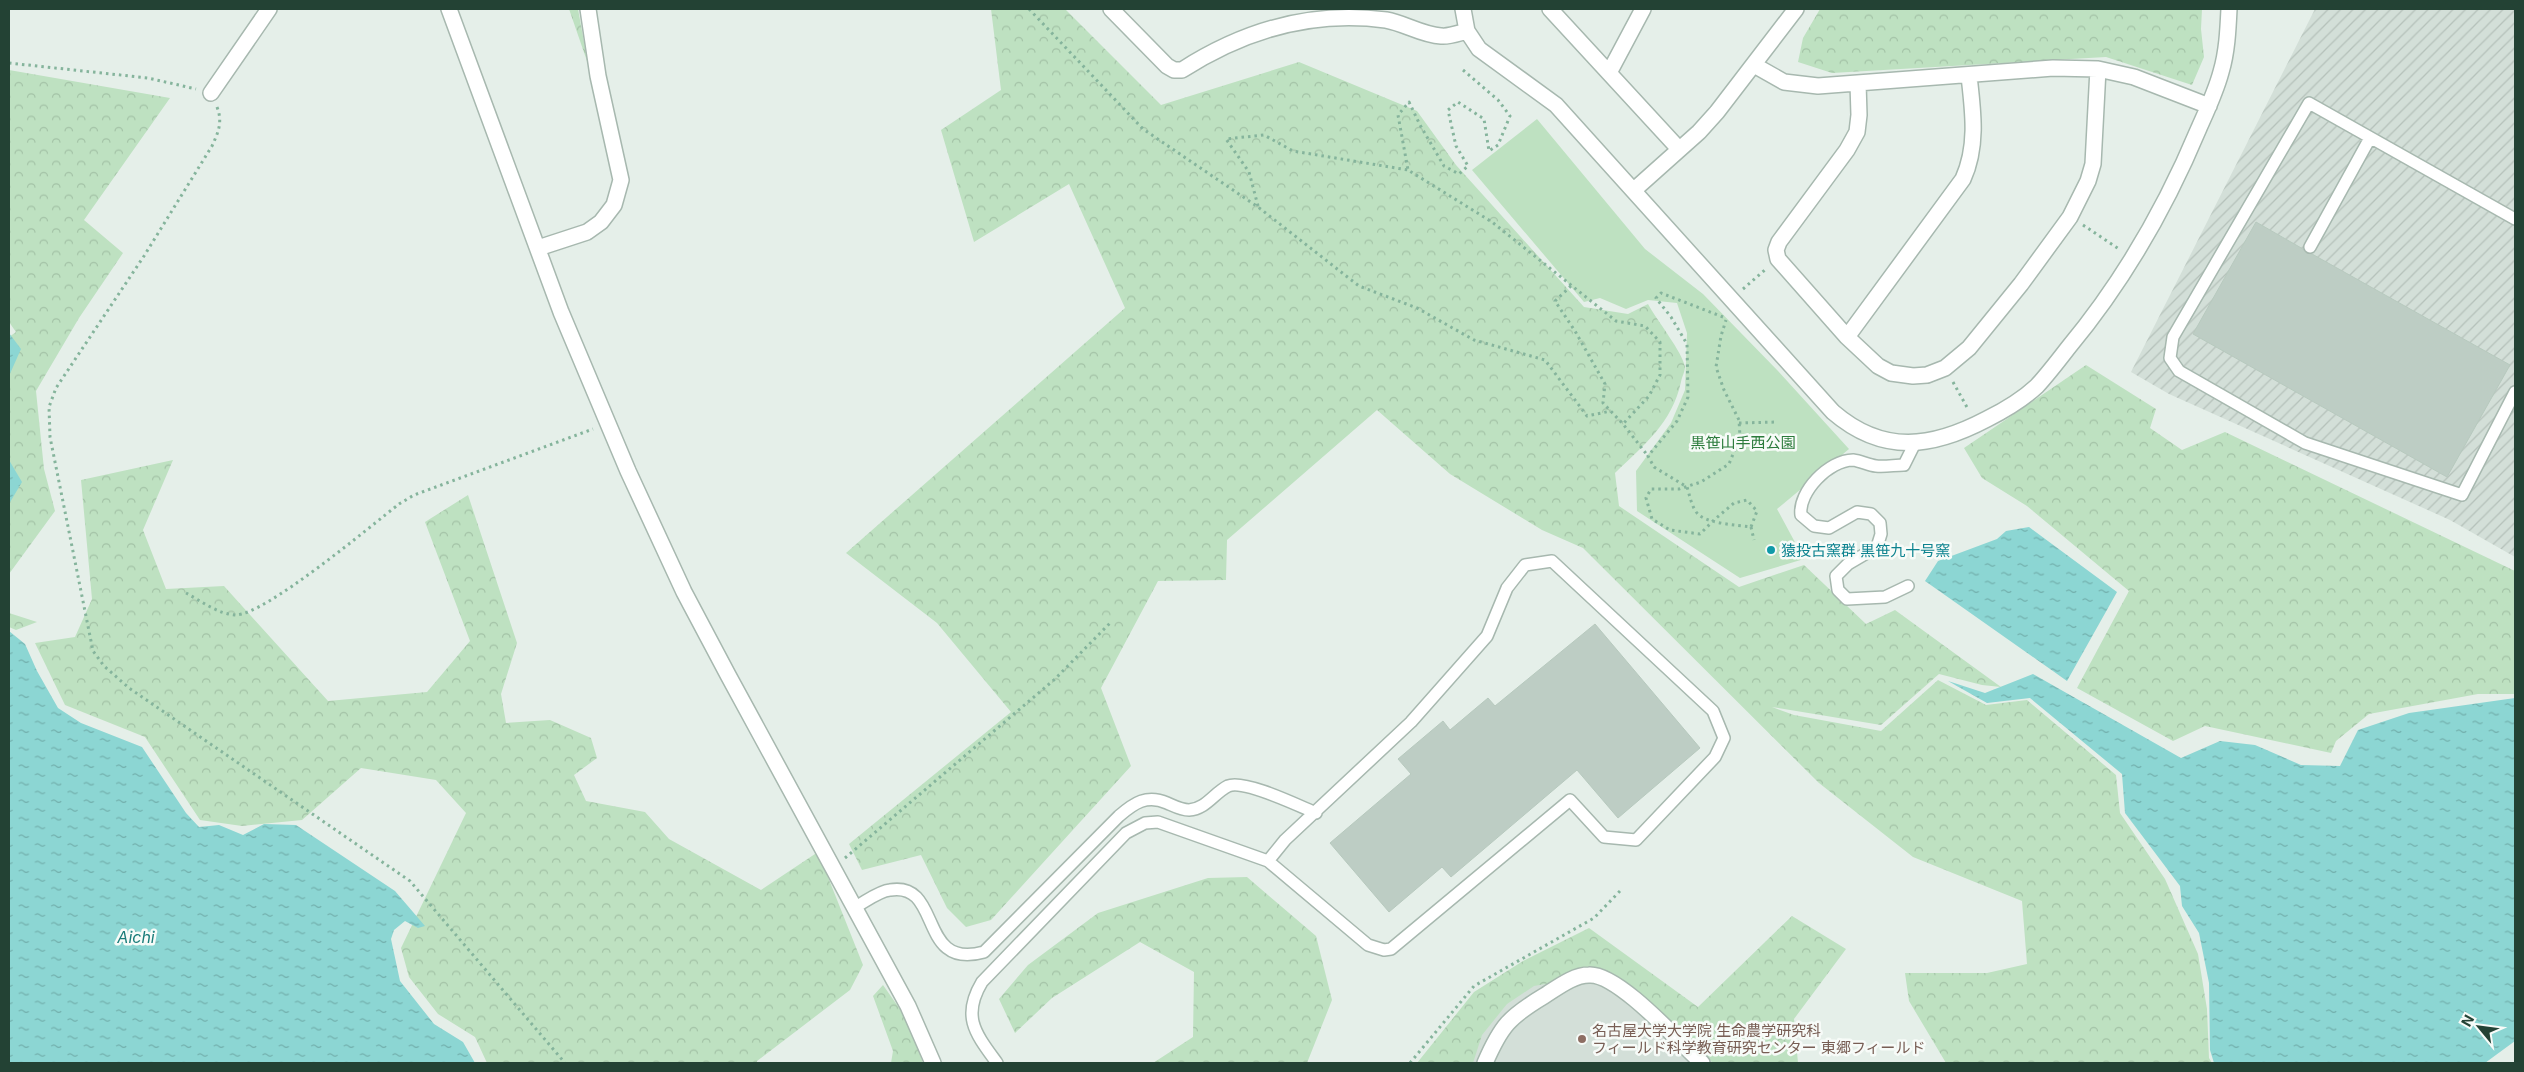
<svg xmlns="http://www.w3.org/2000/svg" width="2524" height="1072" viewBox="0 0 2524 1072" font-family="Inter,'Noto Sans JP',sans-serif">
  <defs>
    <pattern id="industrial-furrows" width="10" height="10" patternUnits="userSpaceOnUse" patternTransform="scale(1.25)"><rect width="10" height="10" fill="#d3dfd8"/><path d="M-1 1l2-2M0 10L10 0M9 11l2-2" fill="none" stroke="#b5c1ba"/></pattern>
    <pattern id="forest-crowns" width="20" height="18" patternUnits="userSpaceOnUse" patternTransform="scale(1.25)"><rect width="20" height="18" fill="#bee1c1"/><path d="M2 6a3 3 0 1 1 6 0M12 15a3 3 0 1 1 6 0" fill="none" stroke="#a3c2a6"/></pattern>
    <pattern id="water-ripples" width="26" height="14" patternUnits="userSpaceOnUse" patternTransform="scale(1.25)"><rect width="26" height="14" fill="#8cd6d3"/><path d="M2 4q2-2 4 0t4 0M15 11q2-2 4 0t4 0" fill="none" stroke="#72afac"/></pattern>
  </defs>
  <rect width="100%" height="100%" fill="#e5efe9"/>
  <!-- built -->
  <path fill="#d3dfd8" d="M1619,967l103,96h-263l19,-48 56,-40z"/>
  <!-- industrial -->
  <path fill="url(#industrial-furrows)" d="M2315,9h200v548l-65,-37 -281,-126 -38,-22z"/>
  <!-- green -->
  <path fill="#bee1c1" d="M1537,119l108,130 58,45 75,77 71,78 -72,60 27,50 -64,19 -103,-67 -1,-40 35,-48 14,-33 2,-57 -10,-30 -29,-3 -22,9 -26,-11 -16,4 -112,-132z"/>
  <!-- forest -->
  <path fill="url(#forest-crowns)" d="M569,9h9l10,55z
    M991,9h74l96,96 138,-43 118,49 39,54 128,142 44,7 20,-10c8,15 35,49 37,63 0,4 -3,10 -4,15 -9,41 -37,63 -66,91l4,33 120,81 65,-22 62,59 29,-14 106,77 -19,-2 -43,-11 -58,51 -109,-18 22,8 87,16 57,-51 48,25 41,-5 89,75 4,38 45,66 33,75 9,55 2,49 3,5h-266l-37,-62 -4,-28h82l40,-9 -5,-63 -109,-44 -94,-74 -236,-235 -41,-18 -92,-56 -73,-64 -150,130 -1,40 -68,1 -57,107 30,78 -140,154 -25,7 -19,-19 -26,-53 -59,15 -13,-26 162,-132 -74,-89 -91,-70 279,-245 -56,-124 -95,58 -33,-112 60,-40z
    M1820,9h382l-1,20 3,28 -12,28 -86,-28 -274,16 -34,-11 5,-24z
    M9,70l161,28 -86,122 39,33 -44,65 -43,73 8,78 11,42 -46,63v-237l7,-5 -7,-10z
    M2086,365l70,44 -6,19 32,22 43,-18 290,139v123h-37l-109,20 -33,27 -5,12 -126,-27 -32,15 -96,-53 52,-97 -102,-85 -45,-28 -18,-30z
    M173,460l-30,70 23,59 58,-3 104,115 99,-9 43,-51 -45,-119 43,-27 49,148 -16,51 5,29 44,-3 41,18 6,20 -23,17 12,26 59,11 24,27 92,51 57,-38 45,113 -13,25 -93,71v2h-270l-12,-26 -37,-23 -29,-37 -8,-29 65,-135 -30,-33 -75,-12 -59,52 -60,6 -42,-6 -55,-83 -80,-32 -30,-62 40,-6 17,-38 -11,-119z
    M9,613l28,9 -21,8 -7,-3z
    M1247,877l69,59 16,64 -25,63h-154l40,-26 1,-65 -54,-30 -88,56 -37,35 -16,-34 29,-34 70,-52 110,-35z
    M1792,916l54,33 -52,70 4,44h-85l-37,-38 -69,-52 -73,13 -27,18 -25,31 -9,28h-56l57,-71 49,-31 66,-33 109,79z
    M883,985l26,37 14,41h-32l2,-12 -20,-55z"/>
  <!-- water -->
  <path fill="url(#water-ripples)" d="M9,333l12,16 -12,27z
    M9,460l13,22 -13,22z
    M2029,527l88,65 -50,89 -142,-100 13,-20 59,-22 9,-8z
    M9,631l16,13 12,27 21,37 23,15 61,24 44,66 13,14 20,-2 24,10 21,-11 32,1 99,66 30,35 -7,2 -13,-7 -11,9 -3,9 9,42 34,43 29,18 12,21h-466z
    M2033,674l148,84 39,-17 35,4 46,20 39,1 18,-36 51,-17 106,-15v343l-30,22h-271l-4,-13 -1,-67 -10,-50 -17,-27 -2,-20 -55,-73 -3,-39 -92,-76 -43,5 -39,-22 37,12z"/>
  <!-- building -->
  <path fill="#bdcdc4" stroke="#b7c9be" d="M2256,222l47,27 3,4 6,1 198,111 -63,112 -254,-143z
    M1595,624l105,124 -82,70 -41,-48 -126,107 -9,-10 -53,45 -59,-69 81,-69 -13,-15 45,-38 7,9 38,-32 7,8z"/>
  <g fill="none" stroke-linecap="round" stroke-linejoin="round">
    <defs>
      <path id="lane" d="M2515,219l-206,-116 -136,234 -3,21 9,13 126,72 157,52 53,-103
        M2310,247l60,-109
        M1908,586l-23,11 -38,2 -9,-9 -2,-14 12,-12 29,-17 4,-13 -1,-11 -9,-9 -14,-2 -28,16 -15,-2 -13,-11c-3,-23 28,-55 52,-55 8,1 15,5 23,6 9,1 19,-1 28,-1l11,-22
        M855,907c10,-5 24,-16 35,-17 53,-9 27,81 94,62l135,-136c15,-13 28,-22 48,-13 7,3 14,7 22,7 17,-1 25,-17 39,-24 16,-7 71,20 88,27
        M997,1063c-21,-29 -36,-46 -15,-81l144,-149 19,-10 13,-1 110,39 100,84 16,5 7,-1 179,-149 34,37 32,3 79,-83 9,-19 -11,-27 -161,-150 -27,4 -18,23 -20,48 -76,86 -126,118 -17,21"/>
      <path id="street" d="M449,9l112,303 67,159 56,121 44,83 180,331 25,57
        M1111,9l56,57 7,4h8c61,-39 130,-60 204,-50 18,3 36,15 55,16 8,1 18,-3 26,-5
        M1463,9l4,22 12,18 77,56 277,307c50,43 99,36 154,7 18,-9 35,-19 50,-33 11,-12 21,-25 31,-38 55,-66 98,-141 131,-220 8,-18 17,-37 22,-56 6,-20 7,-42 8,-63
        M1550,9l129,140
        M1754,65l30,17 34,4 235,-18 45,1 36,8 75,29
        M1610,71l33,-62
        M1858,83l1,32 -2,17 -10,18 -68,92 -3,8 2,9 69,78 31,29 13,7 22,3 14,-1 18,-7 24,-20 52,-64 49,-67 18,-36 5,-17 5,-95
        M211,93l58,-84
        M1634,190l65,-58 18,-20 79,-103
        M538,248l49,-16 14,-10 13,-17 7,-25 -23,-104 -10,-67
        M1847,337l116,-158c15,-33 10,-68 6,-103
        M1485,1063c16,-37 24,-46 59,-67 13,-8 29,-21 45,-21 29,-2 90,67 113,88"/>
    </defs>
    <!-- lane casing -->
    <use href="#lane" stroke="#a7b8af" stroke-width="14"/>
    <!-- street casing -->
    <use href="#street" stroke="#a7b8af" stroke-width="18"/>
    <!-- path -->
    <path stroke="#85b49c" stroke-width="3" stroke-dasharray="2.5 4" stroke-linecap="butt" d="M1029,9l114,120 115,78 101,79 58,22 57,32 71,20 42,56 24,-5
      M9,63l139,15 48,11
      M1463,70l35,30 12,16 -12,29 -9,6 -5,-32 -26,-17 -10,8 8,36 12,20 -9,8 -15,-8 -24,-41 -11,-23 -11,13 10,55 84,52 124,99 29,5 15,16v33l-11,21 -26,28 25,32
      M217,107c6,15 1,26 -5,39l-68,110 -88,132 -7,19 1,30 43,214 11,15 25,22 281,193 155,182
      M1258,206l-9,-34 -23,-33 38,-4 29,16 115,19
      M2083,225l36,24
      M1571,286l-16,15 20,30 30,53 -2,19 20,21
      M1743,289l23,-20
      M1723,317l-62,-24 -5,5 15,19 16,27 1,53 -11,24 -29,35 6,11 33,20c3,9 5,23 13,29 13,8 36,9 51,11l6,-16 -10,-11 -13,3 -20,17 -14,14 -30,-4 -18,-11 -6,-21 5,-9h28l22,-7 28,-18 11,-27 -1,-17 -15,-30 -8,-23 5,-31 5,-16
      M1953,382l15,27
      M1739,423l39,-1
      M1751,527l3,13
      M186,593c15,8 32,21 49,22 29,1 137,-90 164,-111l15,-9 179,-66
      M845,858l210,-179 57,-58
      M1410,1063l64,-77 120,-68 26,-27"/>
    <!-- lane -->
    <use href="#lane" stroke="#fff" stroke-width="11"/>
    <!-- street -->
    <use href="#street" stroke="#fff" stroke-width="15"/>
  </g>
  <!-- markers -->
  <circle fill="#0f9aa8" stroke="#f7fbf8" stroke-width="2" cx="1771" cy="550" r="5"/>
  <circle fill="#8d6e63" stroke="#f7fbf8" stroke-width="2" cx="1582" cy="1039" r="5"/>
  <g text-anchor="middle" dominant-baseline="central" stroke-width="5" stroke-linejoin="round" paint-order="stroke">
    <!-- park labels -->
    <g font-size="15" fill="#2b7b3b" stroke="#f7fbf8">
      <text x="1743" y="442">黒笹山手西公園</text>
    </g>
    <!-- culture labels -->
    <g font-size="15" fill="#0d838f" stroke="#f7fbf8" text-anchor="start">
      <text x="1781" y="550">猿投古窯群 黒笹九十号窯</text>
    </g>
    <!-- education labels -->
    <g font-size="15" fill="#785e54" stroke="#f7fbf8" text-anchor="start">
      <text x="1592" y="1030">名古屋大学大学院 生命農学研究科<tspan x="1592" dy="17">フィールド科学教育研究センター 東郷フィールド</tspan></text>
    </g>
    <!-- water labels -->
    <g font-size="16" font-style="italic" fill="#197c7a" stroke="#f7fbf8">
      <text x="136" y="937">Aichi</text>
    </g>
  </g>
  <!-- border -->
  <rect width="2524" height="1072" fill="none" stroke="#234234" stroke-width="20"/>
  <!-- north arrow -->
  <g transform="translate(2479 1027) rotate(299)" stroke="#f7fbf8" stroke-width="4" paint-order="stroke">
  <path d="M0-4L9 19L0 12L-9 19Z" fill="#234234"/>
  <text y="-8" font-size="14" font-weight="bold" text-anchor="middle" fill="#234234">N</text>
  </g>
</svg>
